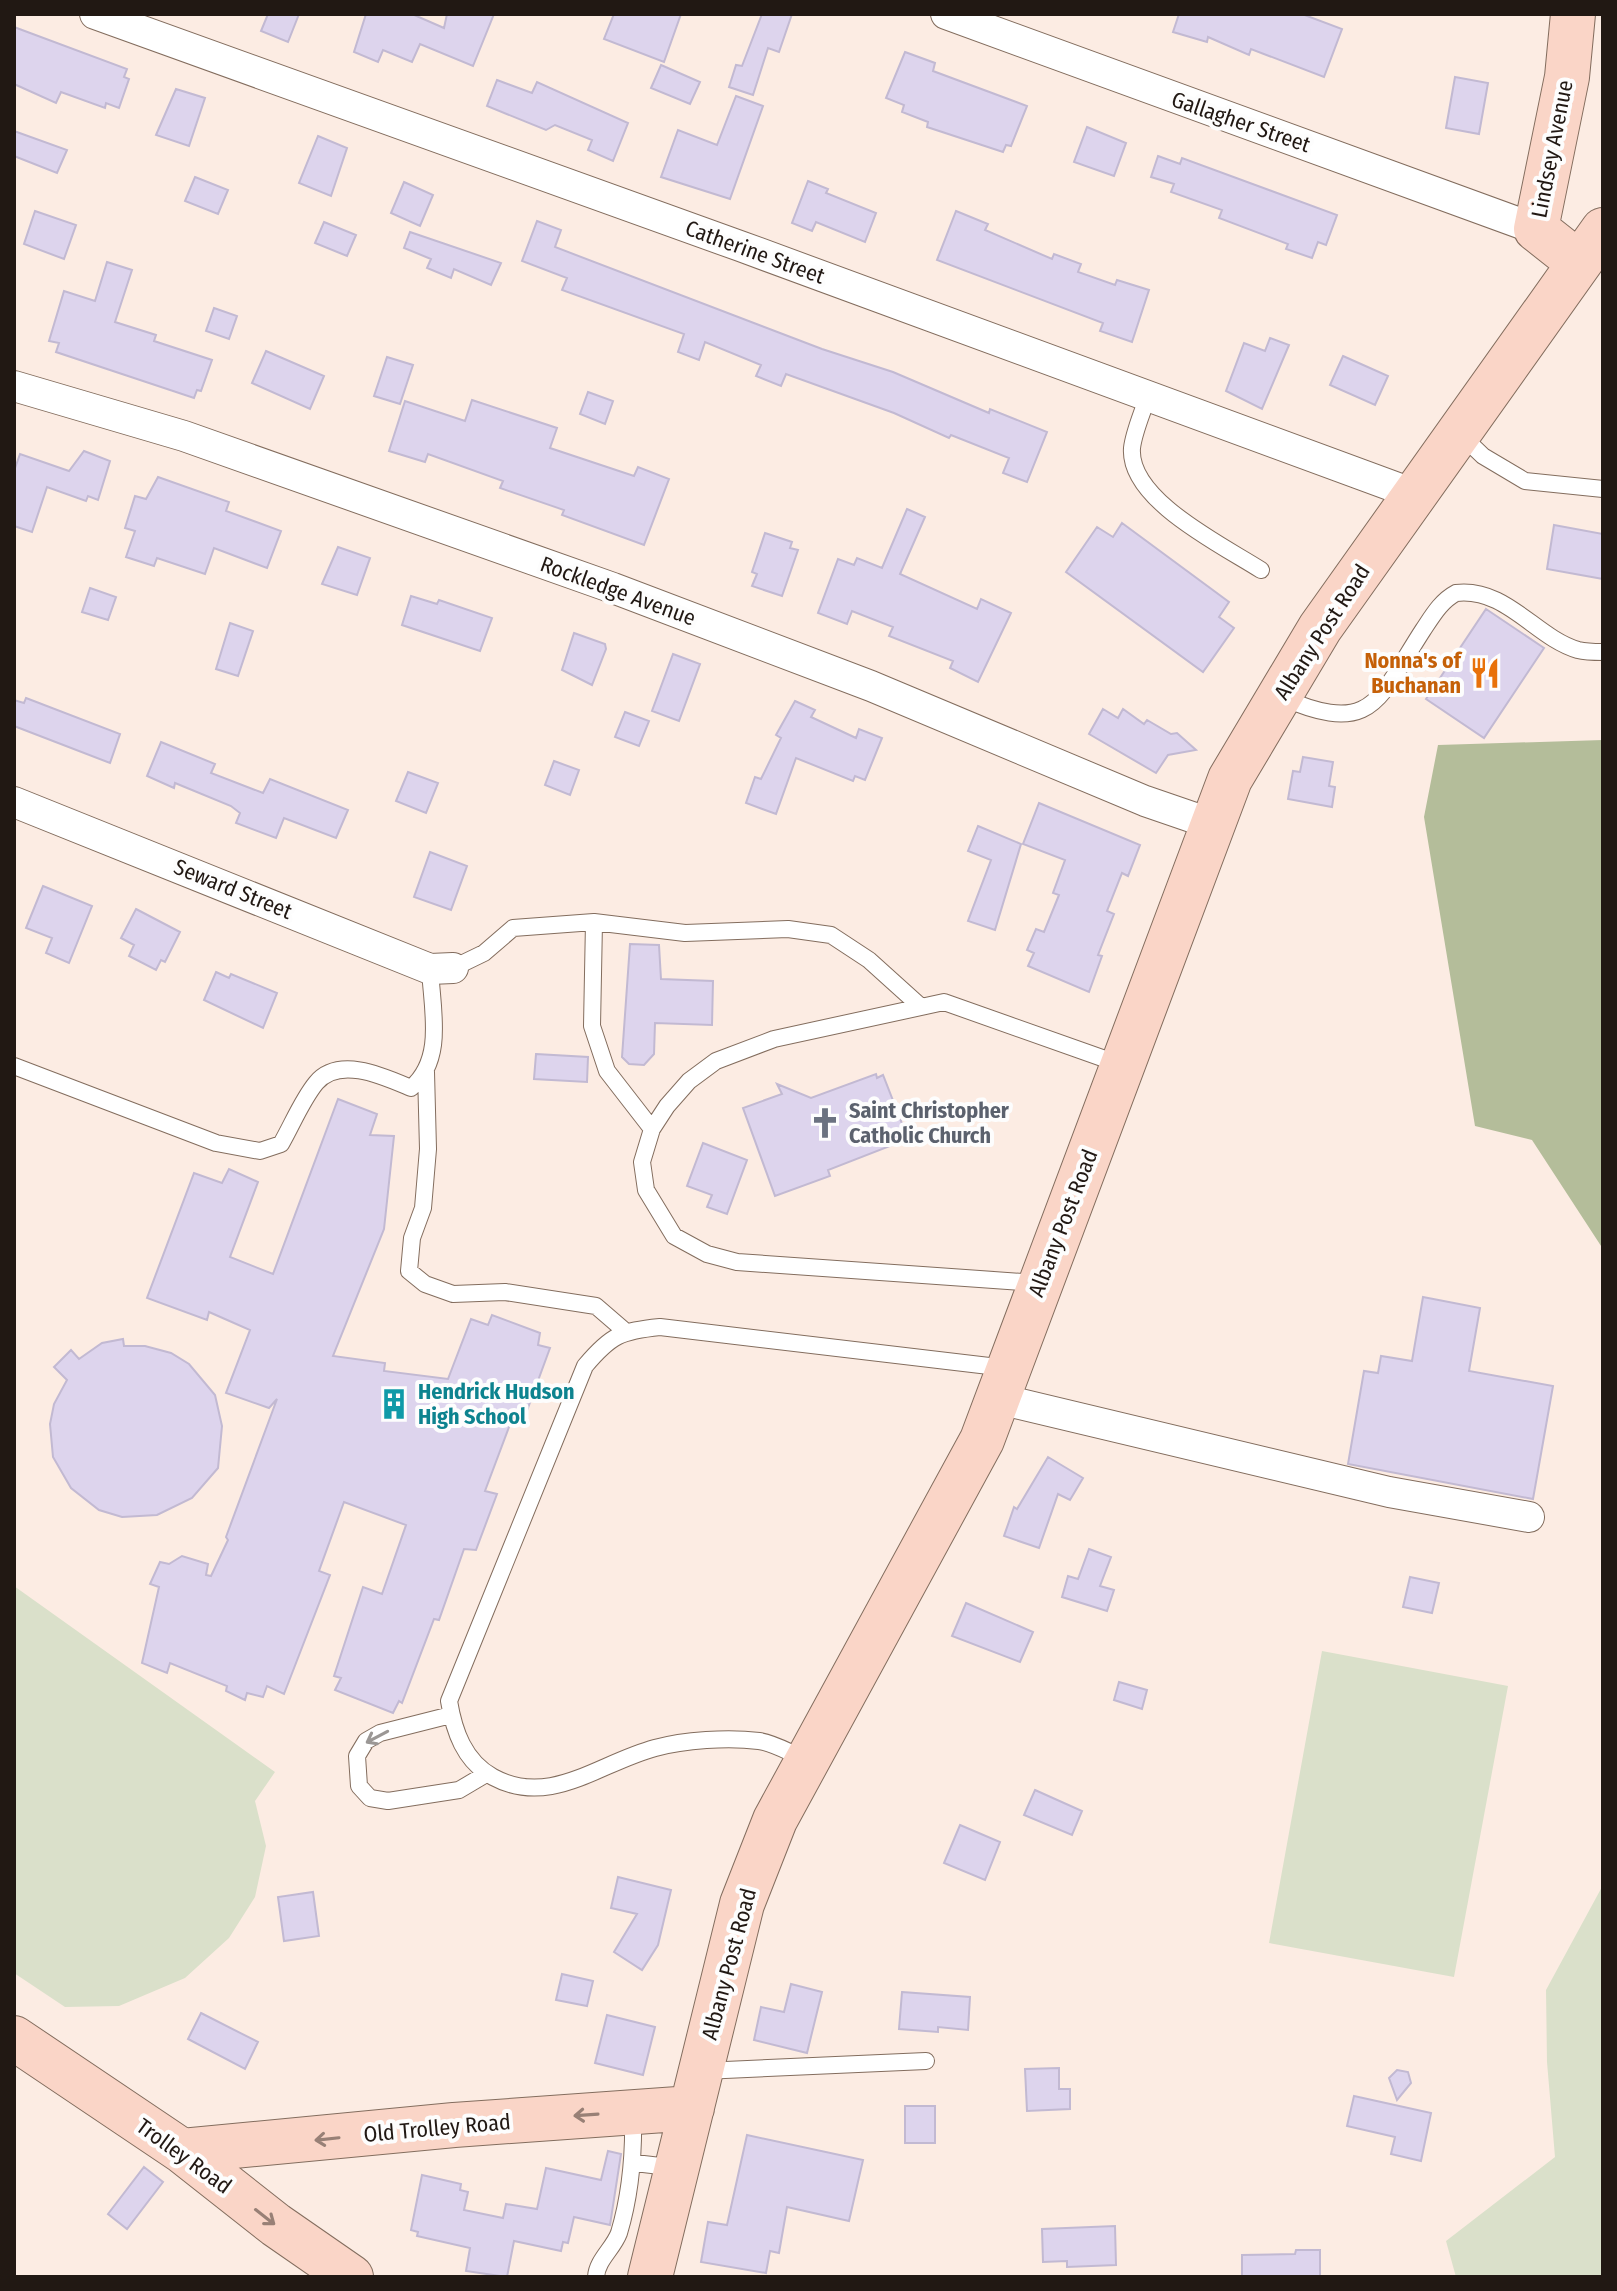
<svg xmlns="http://www.w3.org/2000/svg" width="1617" height="2291" viewBox="0 0 1617 2291" font-family="'Fira Sans Condensed',sans-serif">
  <rect width="100%" height="100%" fill="#fcece3"/>
  <!-- green -->
  <path fill="#dae0ca" d="M14,1586l261,186 -20,29 11,45 -11,51 -26,41 -44,40 -66,28 -54,1 -51,-34z
    M1322,1651l186,35 -54,291 -185,-34z
    M1603,1885v392h-147l-10,-36 109,-84 -8,-95 -1,-72z"/>
  <!-- forest -->
  <path fill="#b4bd9a" d="M1603,740v509l-71,-109 -57,-14 -51,-309 14,-72z"/>
  <!-- building -->
  <path fill="#ddd4ed" stroke="#c2b9d2" stroke-width="2" d="M268,14h31l-11,28 -27,-11z
    M366,14h46l32,14 3,-14h47l-21,52 -53,-22 -8,18 -29,-12 -5,12 -24,-10z
    M614,14h67l-17,48 -60,-23z
    M762,14h30l-13,38 -11,-4 -15,47 -24,-8 7,-22 6,1z
    M1179,14h123l40,15 -18,48 -73,-28 -2,6 -41,-18 -1,5 -34,-10z
    M14,27l113,42 -3,8 5,2 -10,29 -13,-5 -1,5 -44,-16 -5,11 -42,-19z
    M905,52l30,11 -2,8 94,35 -16,40 -5,-1 -3,7 -76,-25 1,-5 -26,-10 2,-7 -18,-7z
    M661,65l39,17 -10,22 -39,-16z
    M1455,77l33,6 -9,51 -33,-6z
    M497,80l35,13 5,-11 91,41 -15,38 -25,-11 4,-10 -37,-15 -9,5 -59,-24z
    M176,89l29,9 -16,48 -33,-11z
    M736,96l27,10 -33,93 -69,-22 17,-47 39,15z
    M1087,127l39,16 -12,33 -40,-14z
    M14,131l53,19 -10,23 -43,-17z
    M318,136l29,12 -16,48 -32,-13z
    M1158,156l22,8 2,-6 155,57 -11,30 -8,-3 -6,16 -26,-9 2,-5 -69,-26 3,-8 -51,-18 3,-8 -23,-7z
    M195,177l33,13 -10,24 -33,-13z
    M808,181l20,8 -2,4 50,20 -11,29 -49,-20 -4,9 -20,-8z
    M404,182l29,13 -13,31 -29,-13z
    M35,211l41,14 -12,34 -40,-15z
    M956,211l32,13 -3,6 67,29 2,-5 27,10 -3,8 37,13 2,-5 32,10 -17,52 -32,-11 3,-8 -166,-63z
    M537,221l24,9 -6,17 267,102 71,23 96,41 1,-4 57,23 -20,50 -24,-9 6,-15 -58,-23 -2,3 -55,-25 -108,-39 -5,12 -25,-10 5,-11 -56,-23 -6,18 -21,-8 6,-18 -122,-44 5,-12 -45,-17z
    M324,222l32,13 -9,21 -32,-13z
    M410,232l91,31 -10,22 -37,-16 -3,9 -24,-10 4,-9 -27,-11z
    M107,262l25,8 -17,52 41,13 -2,6 58,19 -11,31 -4,-1 -3,8 -138,-46 3,-9 -10,-2 15,-50 31,10z
    M214,308l23,8 -8,23 -23,-8z
    M1270,338l19,7 -27,64 -36,-18 18,-48 21,8z
    M266,351l58,25 -14,33 -58,-26z
    M1343,356l45,20 -13,29 -45,-20z
    M387,357l26,8 -13,39 -26,-8z
    M588,392l25,9 -8,23 -25,-10z
    M472,400l85,28 -7,20 84,28 4,-9 31,12 -25,66 -82,-30 2,-5 -64,-22 3,-7 -75,-27 -3,8 -36,-11 16,-50 60,20z
    M84,451l26,10 -12,39 -10,-4 -2,5 -39,-14 -15,45 -18,-6v-55l6,-17 49,17z
    M158,477l71,25 -3,9 55,20 -14,37 -53,-20 -9,26 -48,-16 -3,8 -28,-9 9,-26 -10,-3 10,-32 11,3z
    M907,509l18,8 -25,57 77,35 4,-10 30,14 -33,69 -28,-14 3,-7 -64,-25 4,-9 -41,-16 -5,13 -29,-11 20,-54 16,6 3,-7 25,10z
    M1122,523l107,79 -10,15 15,11 -31,44 -137,-100 31,-45 16,10z
    M1554,525l49,9v45l-56,-10z
    M765,533l27,9 -2,6 8,2 -16,46 -30,-10 5,-12 -5,-2z
    M338,547l32,11 -13,37 -35,-11z
    M90,588l26,9 -8,23 -26,-8z
    M411,596l26,8 2,-4 53,18 -12,33 -78,-26z
    M1486,609l58,39 -60,90 -58,-39z
    M230,623l23,8 -15,45 -22,-7z
    M574,633l31,11 1,5 -14,36 -30,-15z
    M673,654l27,10 -21,57 -27,-10z
    M26,698l94,36 -10,29 -96,-37v-26l10,3z
    M795,701l20,9 -4,7 45,21 3,-9 23,9 -17,42 -10,-4 -2,5 -57,-23 -20,56 -30,-11 9,-26 6,2 20,-41 -5,-3z
    M1103,709l15,9 5,-9 21,15 3,-4 24,14 6,-1 19,17 -28,5 -12,18 -67,-39z
    M625,712l24,9 -10,25 -24,-9z
    M161,742l54,22 -4,9 52,20 7,-14 78,31 -12,28 -52,-20 -8,20 -40,-15 4,-10 -9,-7 -56,-23 -1,5 -27,-12z
    M1303,757l30,5 -4,24 6,1 -3,20 -44,-8 5,-28 7,1z
    M554,761l25,9 -9,25 -25,-10z
    M408,772l30,11 -12,30 -30,-12z
    M1039,803l101,42 -12,31 -6,-3 -15,38 7,3 -16,41 4,1 -13,36 -61,-26 6,-13 -7,-3 9,-21 8,3 15,-37 -6,-2 12,-33 -42,-16z
    M978,826l43,18 -26,86 -27,-9 23,-61 -23,-9z
    M430,852l37,14 -16,44 -37,-13z
    M43,886l49,20 -23,57 -23,-10 6,-15 -26,-10z
    M136,909l44,23 -15,30 -4,-2 -5,10 -27,-14 5,-11 -13,-7z
    M630,944l29,1 2,34 52,2 -1,44 -57,-2 -1,31 -10,11 -15,-1 -7,-7z
    M216,972l13,6 2,-4 46,19 -14,35 -59,-28z
    M536,1054l52,3 -1,25 -53,-3z
    M876,1074l1,4 6,-3 25,64 -80,31 2,6 -55,20 -32,-88 39,-14 -5,-10 34,14z
    M338,1099l39,15 -7,21 24,1 -10,93 -51,127 52,7 -1,8 64,8 23,-60 17,6 4,-10 48,18 -2,12 12,3 -25,68 -10,-5 -30,80 12,3 -21,56 -12,-1 -25,71 -5,-1 -32,84 -3,-2 -6,12 -58,-23 6,-12 -7,-2 29,-89 19,7 24,-69 -62,-23 -25,69 11,4 -46,119 -17,-8 -4,11 -16,-4 -2,7 -19,-9 1,-5 -57,-23 -3,10 -25,-10 17,-76 -9,-3 10,-22 9,2 13,-8 26,8 -2,11 5,1 17,-36 -2,-3 51,-138 -8,9 -43,-15 24,-63 -41,-18 -2,8 -60,-22 47,-125 28,10 7,-14 29,13 -28,75 43,17z
    M703,1143l44,17 -20,54 -20,-7 5,-12 -25,-9z
    M1423,1297l57,11 -11,63 84,15 -20,113 -185,-35 16,-93 14,2 3,-17 31,5z
    M123,1339l1,7h21l26,7 18,11 26,31 7,31 -4,42 -26,30 -35,17 -35,2 -23,-7 -28,-22 -18,-31 -3,-33 4,-20 13,-24 -13,-13 17,-17 8,9 23,-16z
    M1048,1457l35,21 -13,22 -12,-6 -19,54 -35,-12 10,-29 3,2z
    M1089,1549l22,8 -11,29 14,4 -7,21 -45,-14 6,-21 10,3z
    M1410,1577l29,6 -7,30 -29,-6z
    M966,1603l67,29 -13,30 -68,-26z
    M1119,1682l28,8 -5,19 -28,-9z
    M1035,1790l47,21 -10,24 -48,-20z
    M960,1825l40,17 -15,38 -41,-17z
    M618,1877l53,13 -13,55 -16,25 -28,-18 23,-38 -26,-6z
    M313,1892l6,44 -35,5 -6,-44z
    M562,1974l31,7 -6,25 -31,-6z
    M791,1984l31,8 -15,61 -53,-13 7,-33 23,5z
    M902,1992l68,5 -2,33 -30,-3v5l-39,-3z
    M201,2013l57,29 -13,27 -57,-30z
    M607,2015l48,12 -12,48 -48,-12z
    M1059,2068v21h11v20l-43,2 -2,-42z
    M1397,2070l11,2 3,11 -14,17 -8,-22z
    M1354,2096l77,17 -10,48 -30,-7 4,-17 -48,-11z
    M905,2106h30v37h-30z
    M747,2135l116,25 -14,61 -62,-14 -8,46 -9,-2 -4,22 -65,-11 7,-40 19,3z
    M608,2151l13,3 -11,71 -36,-8 -6,26 -5,-1 -2,9 -47,-10 -7,36 -41,-6 4,-23 -53,-12 1,-4 -7,-2 11,-55 39,9 -1,6 8,2 -4,18 39,8 3,-14 31,5 9,-41 55,12z
    M144,2167l19,15 -36,47 -19,-15z
    M1115,2226l1,39 -49,2v-6l-24,1 -1,-33z
    M1296,2250h24v27h-78v-22l53,-1z"/>
  <g fill="none" stroke-linecap="round" stroke-linejoin="round">
    <defs>
      <path id="lane" d="M1148,395c-5,17 -14,36 -16,53 -4,52 92,98 129,122
        M1459,433l24,23 42,25 78,8
        M1281,697c92,40 96,4 142,-67 10,-15 18,-29 33,-37 50,-6 80,45 122,57 8,2 17,2 25,2
        M594,922l-2,104 15,45 45,58
        M453,968l31,-15 29,-25 81,-6 91,11 103,-4 43,6 38,25 51,46
        M14,1066l202,77 44,8 21,-7c11,-19 21,-44 35,-61 23,-28 69,-6 95,5 34,-29 21,-78 19,-119
        M426,1072l2,77 -5,59 -11,30 -3,33 16,13 28,10 52,-2 91,14 29,25
        M1037,1283l-300,-21 -30,-8 -33,-18 -28,-46 -4,-28 10,-33 15,-23 22,-25 27,-20 58,-22 170,-37 178,63
        M451,1715l-71,18 -14,8 -9,15 2,30 11,12 18,3 71,-11 27,-16
        M805,1759c-15,-6 -31,-16 -46,-18 -31,-4 -75,-1 -104,7 -56,15 -105,60 -162,29 -29,-16 -39,-46 -44,-76l136,-335c26,-31 36,-35 75,-39l346,41
        M703,2071l223,-10
        M635,2163l42,5
        M596,2277c1,-17 17,-28 23,-44 12,-40 15,-78 14,-119"/>
      <path id="street" d="M95,14l645,232 674,248
        M946,14l590,215
        M14,386l170,50 429,152 258,98 274,115 67,23
        M14,802l416,167 23,-1
        M995,1398l394,94 140,25"/>
      <path id="secondary" d="M1573,14l-6,63 -31,152 43,34
        M14,2038l168,113 94,74 75,52
        M182,2151l272,-26 238,-17
        M650,2277l92,-373 33,-84 207,-380 248,-661 90,-151 283,-398"/>
    </defs>
    <!-- lane casing -->
    <use href="#lane" stroke="#836d5e" stroke-width="18"/>
    <!-- street casing -->
    <use href="#street" stroke="#836d5e" stroke-width="32"/>
    <!-- secondary casing -->
    <use href="#secondary" stroke="#836d5e" stroke-width="46"/>
    <!-- lane -->
    <use href="#lane" stroke="#fff" stroke-width="16"/>
    <!-- street -->
    <use href="#street" stroke="#fff" stroke-width="30"/>
    <!-- secondary -->
    <use href="#secondary" stroke="#fad5c7" stroke-width="44"/>
  </g>
  <!-- one-way arrows -->
  <defs><path id="oneway-shaft" d="M-6 0H5M1.5-3L5.5 0L1.5 3" fill="none" stroke-width="1.6" stroke-linecap="round" stroke-linejoin="round" transform="scale(2)"/></defs>
  <use stroke="#9b9795" href="#oneway-shaft" transform="translate(377 1737) rotate(152)"/>
  <g stroke="#988076">
    <use href="#oneway-shaft" transform="translate(586 2115) rotate(176)"/>
    <use href="#oneway-shaft" transform="translate(327 2139) rotate(174)"/>
    <use href="#oneway-shaft" transform="translate(265 2217) rotate(38)"/>
  </g>
  <!-- icons -->
  <defs>
    <symbol id="restaurant-bare" viewBox="-9 -9 18 18"><path d="M-5-6h1v4h1v-4h1v4h1v-4h1v5L-1.5 .5V6h-2V.5L-5-1ZM5-6V6H3V1.5H1.5Q1.5-4 5-6Z" fill="#e8710a" stroke="#fdfdfd" stroke-width="2.5" paint-order="stroke"/></symbol>
    <symbol id="church-bare" viewBox="-9 -9 18 18"><path d="M-1.2-6h2.4v3.5h3.3v2.4h-3.3V6h-2.4V-.1h-3.3v-2.4h3.3Z" fill="#6b7280" stroke="#fdfdfd" stroke-width="2.5" paint-order="stroke"/></symbol>
    <symbol id="building-bare" viewBox="-9 -9 18 18"><path d="M-4-6H4V6H1V3H-1V6H-4ZM-2.5-4.3h1.7v1.8h-1.7ZM.8-4.3h1.7v1.8H.8ZM-2.5-1h1.7V.8h-1.7ZM.8-1h1.7V.8H.8Z" fill="#0f9aa8" stroke="#fdfdfd" stroke-width="2.5" paint-order="stroke"/></symbol>
  </defs>
  <g fill-rule="evenodd">
    <use href="#restaurant-bare" x="1463" y="651" width="44" height="44"/>
    <use href="#church-bare" x="803" y="1101" width="44" height="44"/>
    <use href="#building-bare" x="372" y="1382" width="44" height="44"/>
  </g>
  <g text-anchor="middle" dominant-baseline="central" stroke-width="8" stroke-linejoin="round" paint-order="stroke">
    <!-- street labels -->
    <g font-size="22" fill="#211813" stroke="#fdfdfd">
      <text transform="translate(1241 122) rotate(19)">Gallagher Street</text>
      <text transform="translate(1552 149) rotate(-79)">Lindsey Avenue</text>
      <text transform="translate(755 252) rotate(20)">Catherine Street</text>
      <text transform="translate(618 591) rotate(20)">Rockledge Avenue</text>
      <text transform="translate(1322 632) rotate(-57)">Albany Post Road</text>
      <text transform="translate(233 889) rotate(22)">Seward Street</text>
      <text transform="translate(1063 1223) rotate(-69)">Albany Post Road</text>
      <text transform="translate(729 1964) rotate(-75)">Albany Post Road</text>
      <text transform="translate(437 2128) rotate(-5)">Old Trolley Road</text>
      <text transform="translate(184 2156) rotate(36)">Trolley Road</text>
    </g>
    <!-- food labels -->
    <g font-size="22" font-weight="bold" fill="#c56008" stroke="#fdfdfd" text-anchor="end">
      <text x="1461" y="660">Nonna's of<tspan x="1461" dy="25">Buchanan</tspan></text>
    </g>
    <!-- worship labels -->
    <g font-size="22" font-weight="bold" fill="#5b616d" stroke="#fdfdfd" text-anchor="start">
      <text x="849" y="1110">Saint Christopher<tspan x="849" dy="25">Catholic Church</tspan></text>
    </g>
    <!-- culture labels -->
    <g font-size="22" font-weight="bold" fill="#0d838f" stroke="#fdfdfd" text-anchor="start">
      <text x="418" y="1391">Hendrick Hudson<tspan x="418" dy="25">High School</tspan></text>
    </g>
  </g>
  <!-- border -->
  <rect width="1617" height="2291" fill="none" stroke="#211813" stroke-width="32"/>
</svg>
